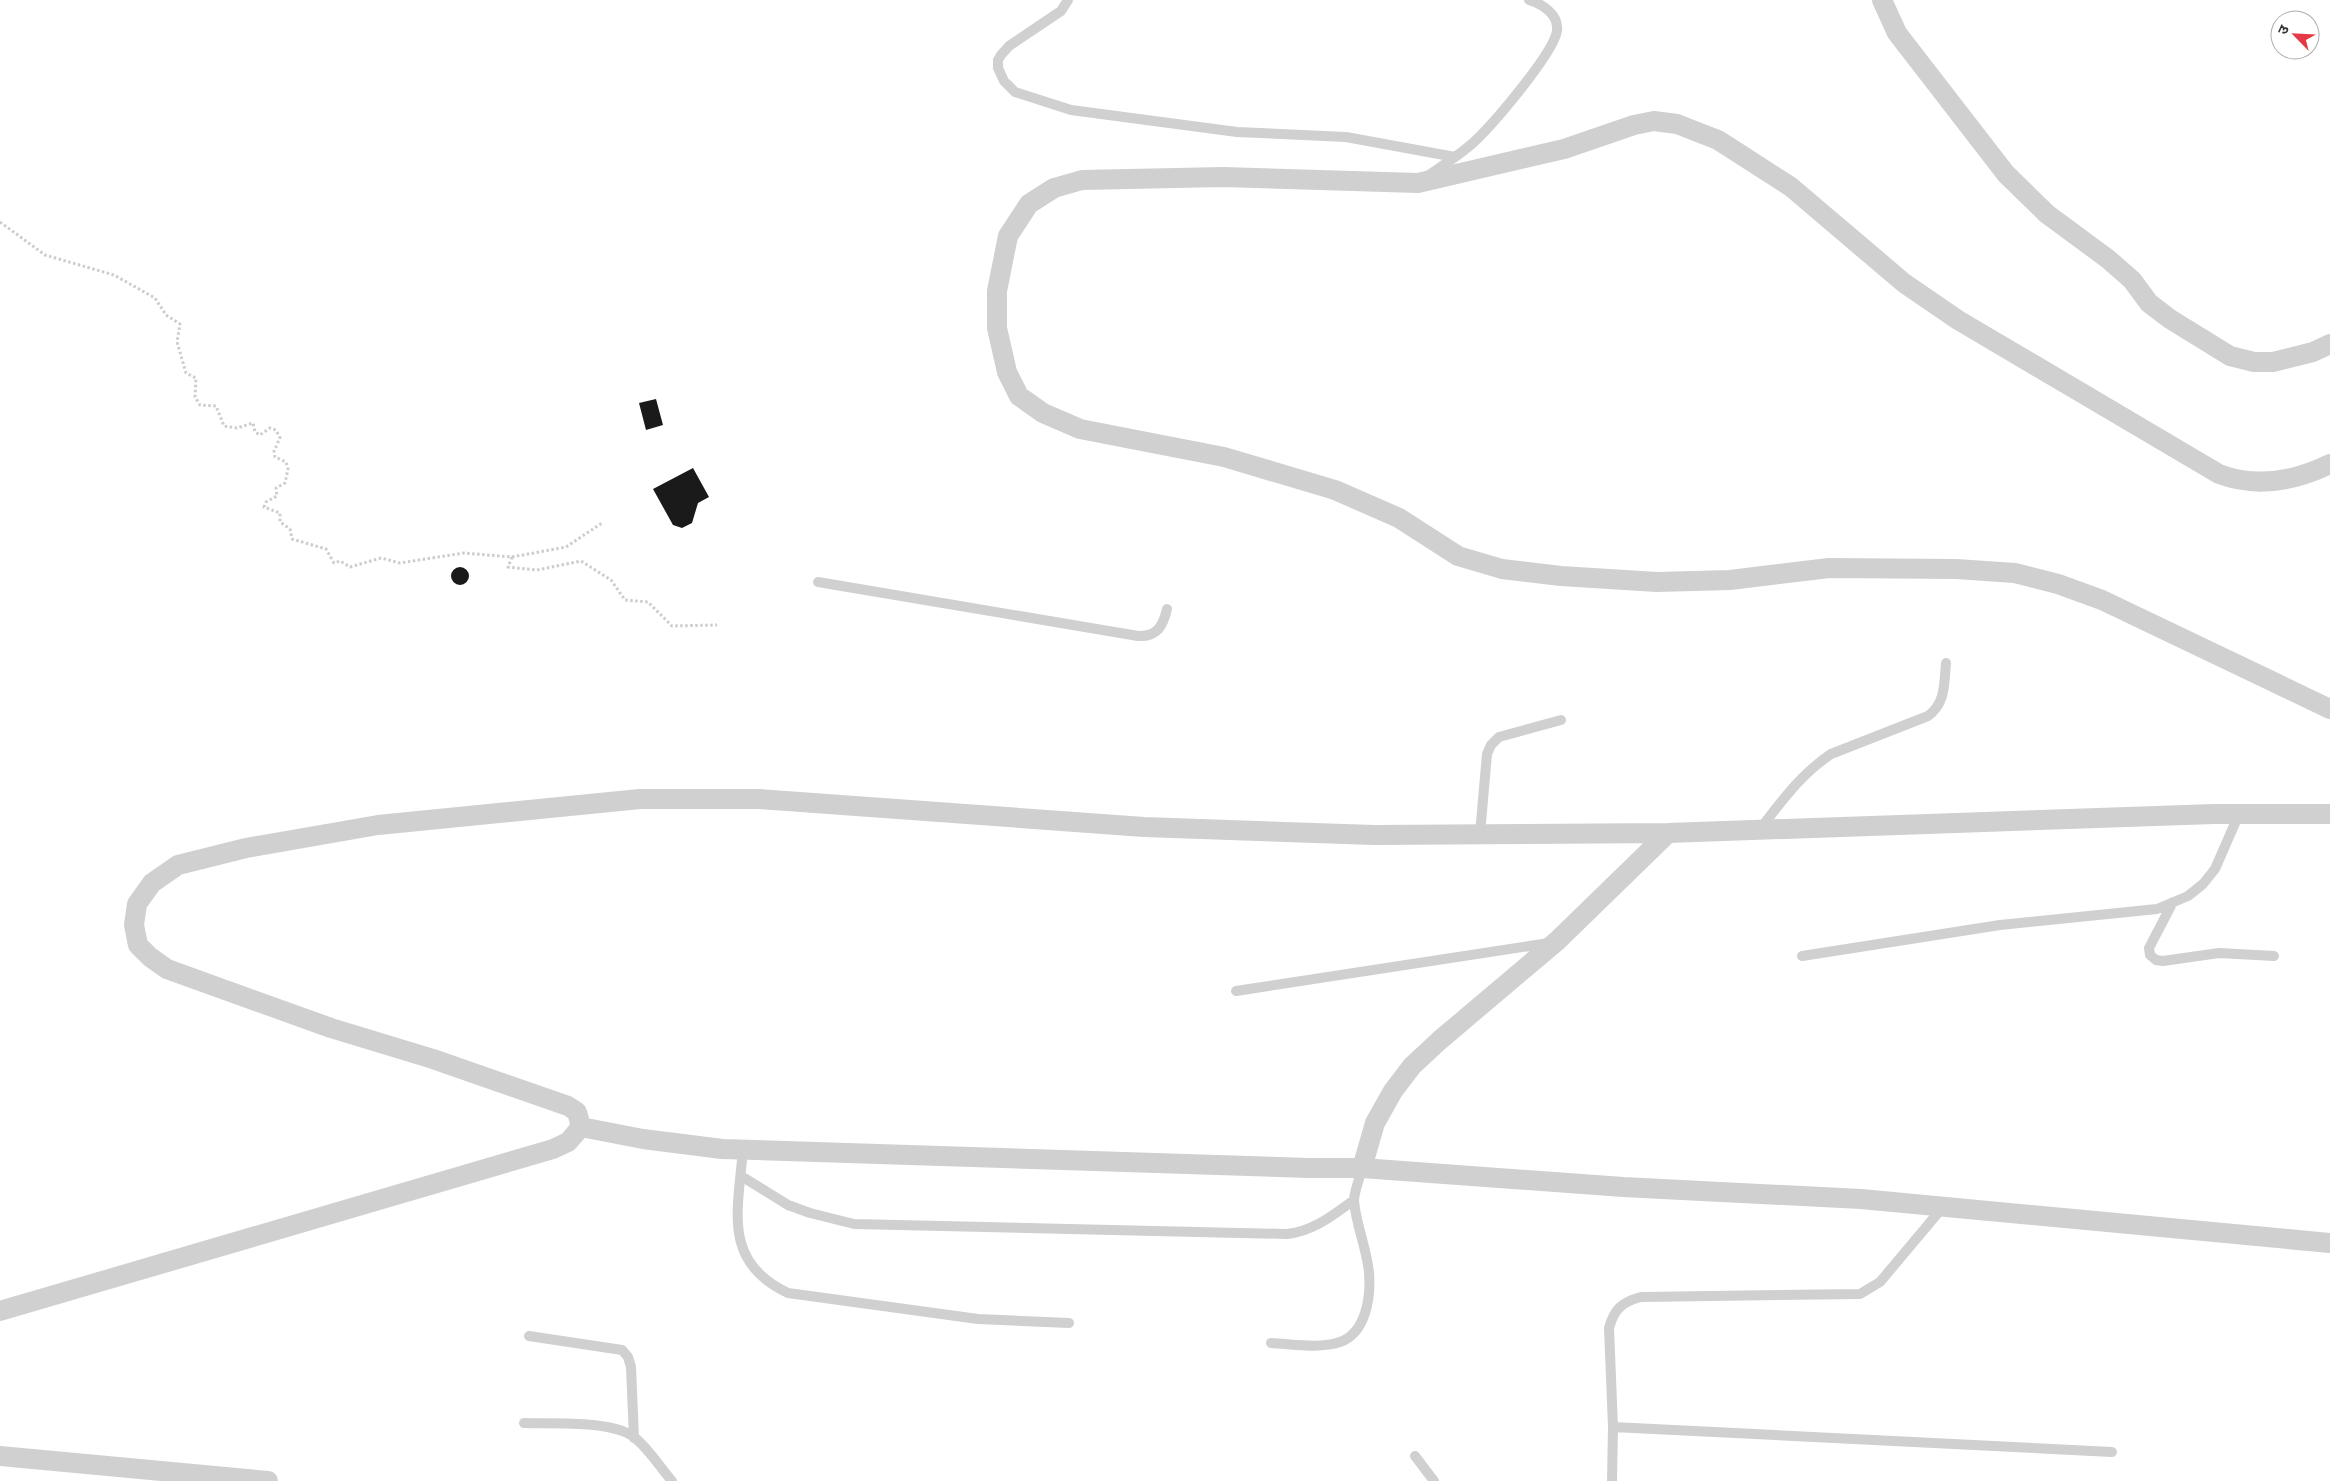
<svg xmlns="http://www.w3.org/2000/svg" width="2330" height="1481" viewBox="0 0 2330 1481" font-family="'Titillium Web','Noto Sans Devanagari',sans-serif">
  <rect width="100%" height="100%" fill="#fff"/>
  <!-- building -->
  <path fill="#1a1a1a" d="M656,399l7,26 -17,5 -7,-27z
    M693,468l16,29 -11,6 -6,20 -10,5 -9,-3 -20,-36z
    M451 576a9 9 0 1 1 18 0a9 9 0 1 1-18 0Z"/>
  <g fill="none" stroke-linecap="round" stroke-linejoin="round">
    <!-- path -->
    <path stroke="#cdcdcd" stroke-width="3" stroke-dasharray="2.5 2.5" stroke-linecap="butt" d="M0,222l45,33 69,20 41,23 11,17 14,9 -3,18 9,31 10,5 -1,19 5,8 16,1 8,20 13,2 16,-5 2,9 5,3 10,-7 6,2 4,8 -6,13 1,6 11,5 2,7 -3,14 -9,5 1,8 -11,6 -2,5 16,6v9l10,7 2,10 34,10 8,14 6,-2 10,6 31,-9 19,5 64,-10 48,4 54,-10 36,-24
      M512,557l-4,10 29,3 44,-9 30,19 14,20 23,2 24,24 45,-1"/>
    <!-- lane -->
    <path stroke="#d0d0d0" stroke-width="10" d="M1068,0l-7,11 -52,35 -8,9 -3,5v8l6,13 11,11 56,18 166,22 109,5 109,20
      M1429,175c16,-11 32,-21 46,-34 19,-18 78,-87 82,-110 2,-17 -15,-27 -28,-31
      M818,582l320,54c19,1 25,-10 29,-27
      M1760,829c22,-28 41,-55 71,-75l97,-38c18,-13 16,-33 18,-53
      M1480,834l7,-80 4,-9 8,-8 62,-17
      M2173,902l-24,46 1,7 6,5 7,1 56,-8 55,3
      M1802,956l198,-31 157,-16 31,-13 15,-12 12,-15 24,-55
      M1236,991l313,-48
      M743,1149c-5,62 -21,113 45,144l190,26 91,4
      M741,1176l47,29 22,8 44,11 433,10c27,-3 46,-19 67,-34
      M529,1336l93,14 6,7 3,10 3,71
      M1271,1343c22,1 48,6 69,-1 26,-9 31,-45 29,-69 -2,-24 -13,-48 -15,-72 0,-10 6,-23 8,-33
      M524,1423c29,1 87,-3 110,14 14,11 26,30 38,44
      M1613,1427l499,25
      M1415,1456l19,25
      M1612,1481l1,-54 -4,-99c5,-19 13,-26 32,-31l219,-3 20,-12 63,-75"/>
    <!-- street -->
    <path stroke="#d0d0d0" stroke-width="20" d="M1882,0l15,33 109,141 41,40 61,45 24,21 17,23 21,16 60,37 24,6h19l40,-10 17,-8
      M2330,464c-35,17 -74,24 -111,10l-261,-154 -54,-37 -113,-96 -73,-47 -41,-16 -23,-3 -20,4 -70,24 -146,34 -195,-6 -141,3 -28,8 -25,16 -21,32 -11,55v37l10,44 12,24 24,17 37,16 144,28 111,33 64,28 59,38 44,13 59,7 96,6 73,-2 99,-12 127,1 59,4 43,11 44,16 228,109
      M581,1127l-4,-15 -9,-6 -135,-47 -102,-31 -164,-59 -17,-12 -12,-12 -4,-20 3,-21 15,-21 26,-18 68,-17 132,-23 262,-26h119l385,28 230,8 294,-2 546,-19h116
      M581,1127l62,12 79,10 587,19h53l13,-45 18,-32 19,-25 28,-26 117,-99 111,-108
      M1362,1168l261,19 238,12 469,44
      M0,1311l553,-162 15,-7 13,-15
      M0,1456l268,25"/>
  </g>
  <!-- north arrow -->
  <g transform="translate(2295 35) rotate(294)"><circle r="24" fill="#ffffff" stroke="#adadad"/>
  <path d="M0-4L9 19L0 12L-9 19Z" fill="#e63946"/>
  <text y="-8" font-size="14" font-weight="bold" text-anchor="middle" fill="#333333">उ</text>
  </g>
</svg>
